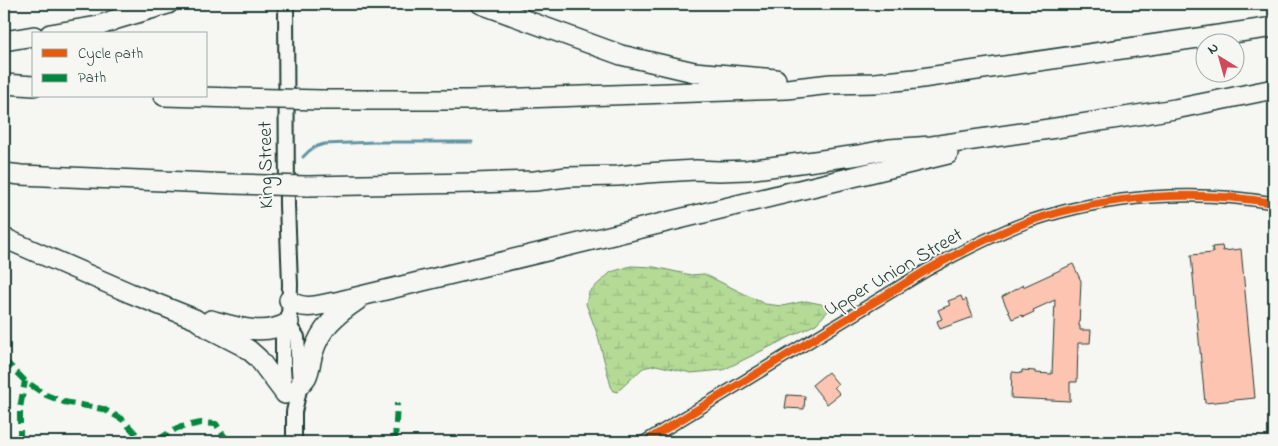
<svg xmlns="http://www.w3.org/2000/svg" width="1278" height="446" viewBox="0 0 1278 446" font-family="'Indie Flower',sans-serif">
  <defs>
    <pattern id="wetland-marsh" width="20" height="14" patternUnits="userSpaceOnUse" patternTransform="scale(1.25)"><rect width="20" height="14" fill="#b4da96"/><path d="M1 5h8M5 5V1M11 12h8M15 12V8" fill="none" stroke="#9abc82"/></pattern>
  </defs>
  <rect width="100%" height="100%" fill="#f6f6f2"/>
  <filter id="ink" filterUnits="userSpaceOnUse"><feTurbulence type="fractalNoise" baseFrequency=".02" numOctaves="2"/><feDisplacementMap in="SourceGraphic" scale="10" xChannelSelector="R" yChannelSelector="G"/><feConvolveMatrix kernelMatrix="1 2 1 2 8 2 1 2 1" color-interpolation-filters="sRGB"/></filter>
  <g filter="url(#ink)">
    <!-- wetland -->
    <path fill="url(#wetland-marsh)" stroke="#6a8c65" d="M631,266l23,1 37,8 13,-1 61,30 17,2 24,-5 15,3 8,6 -13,14 -93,46 -32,3 -35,-8 -13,3 -26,24 -5,-2 -15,-57 -11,-29 3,-12 22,-20z"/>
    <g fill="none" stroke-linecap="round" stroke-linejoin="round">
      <!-- stream -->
      <path stroke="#6295a4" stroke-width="3" d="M303,157l6,-6 6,-4 9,-3 51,-2h97"/>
    </g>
    <!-- building -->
    <path fill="#fdc5b1" stroke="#1f3d34" d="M1222,246l1,5 18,-2 14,149 -50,5 -14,-148 22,-2 -1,-6z
      M1073,264l8,17 -2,45h1v4h11l-1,13h-12l-1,39h-7v19l-59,-3 1,-26 10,1v-3l13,1v2l17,1 3,-74 -22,10 1,2 -11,5 -1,-2 -10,4 -10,-22 21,-12v2z
      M961,296l2,5 3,-2 7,18 -33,12 -3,-8 5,-2 -4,-9 12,-5 -2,-4z
      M828,372l10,12 -4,3 6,7 -13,10 -15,-19z
      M787,395l18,1 -1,13 -19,-1z"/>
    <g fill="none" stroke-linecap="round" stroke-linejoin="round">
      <defs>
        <path id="street" d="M644,442l283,-172c33,-18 67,-36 103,-49 78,-26 164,-32 244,-18"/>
        <path id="secondary" d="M286,4l1,201 3,79 -1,38v4l8,11 3,48 -6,27v30
          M285,393l-2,-25v-32l6,-10"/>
        <path id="highway" d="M481,4l140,51 73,17 82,7
          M50,34l48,-8 16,-6 54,-16
          M4,41l30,-5
          M4,84l30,2
          M164,96l71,2
          M322,100h146l319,-11 44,-5 44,-1 40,-4 359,-52
          M4,173l17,2 212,9
          M307,186l167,-3 61,-2 32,-4 51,-1 28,-3 50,-3 23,1 28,-1 112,-15 30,-6 43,-3 124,-18 119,-19 99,-20
          M4,238l126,55 65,26 13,9 33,17 8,5 9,8 27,36
          M289,300c15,12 33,4 51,1l608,-147
          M211,320c25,7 54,17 78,2
          M300,385c2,-3 6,-6 7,-9 3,-6 4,-17 6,-23 8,-26 23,-38 45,-53"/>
      </defs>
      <!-- street casing -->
      <use href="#street" stroke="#1f3d34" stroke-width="14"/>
      <!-- secondary casing -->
      <use href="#secondary" stroke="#1f3d34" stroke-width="18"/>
      <!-- highway casing -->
      <use href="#highway" stroke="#1f3d34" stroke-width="22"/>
      <!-- street -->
      <use href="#street" stroke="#f6f6f2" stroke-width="10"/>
      <!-- secondary -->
      <use href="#secondary" stroke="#f6f6f2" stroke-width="14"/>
      <!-- highway -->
      <use href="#highway" stroke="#f6f6f2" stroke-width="19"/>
      <defs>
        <path id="highway-bridge" d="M235,98l87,2
          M233,184l74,2"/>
      </defs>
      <!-- highway-bridge casing -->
      <use href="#highway-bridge" stroke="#1f3d34" stroke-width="22" stroke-linecap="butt"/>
      <!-- highway-bridge -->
      <use href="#highway-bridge" stroke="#f6f6f2" stroke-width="19"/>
      <!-- quiet -->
      <path stroke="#00873e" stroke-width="6" stroke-dasharray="12 6" stroke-linecap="butt" d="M4,360l21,21 21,14 18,7 39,7 19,10 14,15 9,6 11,1 21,-13 24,-5 15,1 12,18
        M20,442v-34l5,-27
        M395,442l2,-39
        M495,442l38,-2 5,2"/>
      <defs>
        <path id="cycleway" d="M644,442l283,-172c33,-18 67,-36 103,-49 78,-26 164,-32 244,-18"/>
      </defs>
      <!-- cycleway casing -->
      <use href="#cycleway" stroke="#f6f6f2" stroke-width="11"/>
      <!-- cycleway -->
      <use href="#cycleway" stroke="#e8590c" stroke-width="8"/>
    </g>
  </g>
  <g text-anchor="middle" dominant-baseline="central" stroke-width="4" stroke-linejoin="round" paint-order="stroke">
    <!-- street labels -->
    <g font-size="20" fill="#1f3d34" stroke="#f6f6f2">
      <text transform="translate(267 165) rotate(-91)">King Street</text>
      <text transform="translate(894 273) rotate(-30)">Upper Union Street</text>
    </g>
  </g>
  <!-- margin -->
  <rect width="1278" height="446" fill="none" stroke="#f6f6f2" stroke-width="20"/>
  <rect x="10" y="10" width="1258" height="426" fill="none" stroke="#1f3d34" stroke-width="2" filter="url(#ink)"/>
  <!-- legend -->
  <rect x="32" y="32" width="175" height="65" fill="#f6f6f2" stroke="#a0aca6"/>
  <rect x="42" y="49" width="25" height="8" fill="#e8590c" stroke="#a0aca6"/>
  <text x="78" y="58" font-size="15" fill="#1f3d34">Cycle path</text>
  <rect x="42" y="74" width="25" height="8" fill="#00873e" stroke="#a0aca6"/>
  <text x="78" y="82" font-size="15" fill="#1f3d34">Path</text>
  <!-- north arrow -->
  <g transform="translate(1220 58) rotate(323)"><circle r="24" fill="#f6f6f2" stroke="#a0aca6"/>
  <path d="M0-4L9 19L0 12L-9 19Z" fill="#d1495b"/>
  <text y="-8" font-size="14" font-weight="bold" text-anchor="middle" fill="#1f3d34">N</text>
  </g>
</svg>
